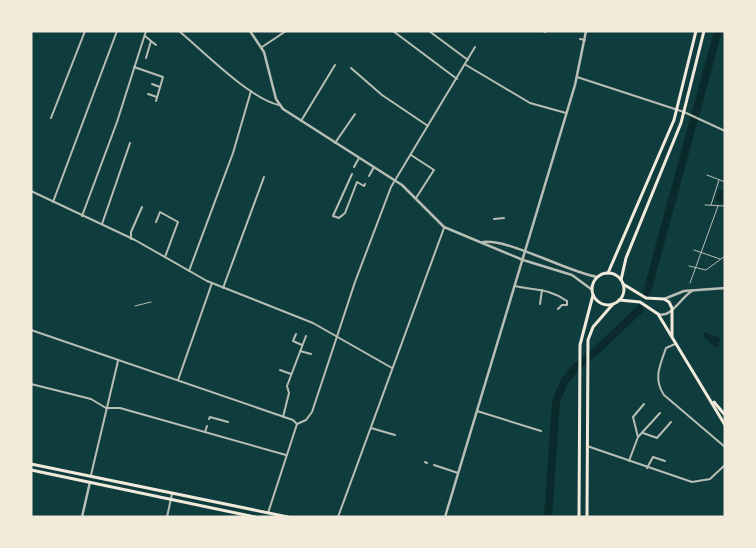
<svg xmlns="http://www.w3.org/2000/svg" width="756" height="548" viewBox="0 0 756 548" font-family="'Noto Serif',serif">
<rect width="100%" height="100%" fill="#0f3d3e"/>
<g fill="#0a2a2b">
<polygon points="719,189 725,191 724,204 715,200"/>
<polygon points="704,332 720,338 718,347 716,348 703,336"/>
</g>
<g fill="none" stroke-linecap="round" stroke-linejoin="round">
<g stroke="#0a2a2b" stroke-width="8">
<polyline points="647,292 718,31"/>
<polyline points="548,517 556,402 564,382 575,368 597,350 640,309"/>
</g>
<polyline stroke="#b8beb3" stroke-width="1" points="135,306 151,302"/>
<g stroke="#b8beb3" stroke-width="1">
<polyline points="707,175 725,182"/>
<polyline points="705,205 725,206"/>
<polyline points="711,205 719,180"/>
<polyline points="694,250 720,259"/>
<polyline points="689,266 706,270 725,256"/>
<polyline points="690,283 718,206"/>
</g>
<g stroke="#b8beb3" stroke-width="2">
<path d="M179,31c24,20 71,68 100,74"/>
<polyline points="393,31 457,79"/>
<polyline points="429,31 468,60"/>
<polyline points="544,31 545,32"/>
<polyline points="145,36 151,41 146,58"/>
<polyline points="580,39 585,40"/>
<polyline points="151,41 156,45"/>
<polyline points="262,47 286,31"/>
<polyline points="466,65 530,103 566,113"/>
<polyline points="134,67 163,77 156,101"/>
<polyline points="351,68 382,95 428,126"/>
<polyline points="577,77 684,112 725,131"/>
<polyline points="152,84 160,87"/>
<polyline points="148,94 157,97"/>
<polyline points="51,118 85,31"/>
<polyline points="301,121 335,65"/>
<polyline points="335,143 355,114"/>
<polyline points="411,155 434,170 416,198"/>
<polyline points="354,167 359,158"/>
<polyline points="352,174 333,216 339,218 345,213 357,182 364,186 365,184"/>
<polyline points="369,176 374,167"/>
<polyline points="31,191 135,240 207,281 313,323 392,368"/>
<polyline points="53,202 117,31"/>
<polyline points="82,216 117,122 146,31"/>
<polyline points="494,219 504,218"/>
<polyline points="156,222 160,212 178,222 165,257"/>
<polyline points="102,224 130,143"/>
<polyline points="131,239 131,232 142,207"/>
<polyline points="189,271 233,153 251,91"/>
<path d="M515,286c22,5 33,2 52,15v4h-5l-4,4"/>
<polyline points="223,288 264,177"/>
<polyline points="540,304 542,290"/>
<polyline points="31,330 293,420 297,424"/>
<polyline points="296,334 293,341 302,345"/>
<path d="M675,344l-9,4c-6,17 -13,31 -2,47l61,52"/>
<polyline points="300,351 311,354"/>
<polyline points="280,370 291,374"/>
<polyline points="178,380 212,283"/>
<polyline points="31,384 91,399 106,408 120,408 286,455"/>
<polyline points="477,411 541,431"/>
<polyline points="283,417 289,393 287,386 306,336"/>
<polyline points="209,419 210,417 228,422"/>
<polyline points="371,428 395,435"/>
<polyline points="205,432 207,426"/>
<polyline points="643,433 657,438 671,422"/>
<polyline points="638,437 633,417 644,404"/>
<polyline points="587,446 692,482 710,479 725,465"/>
<polyline points="629,461 638,437 660,413"/>
<polyline points="425,462 427,463"/>
<polyline points="434,465 458,473"/>
<polyline points="647,468 653,457 665,461"/>
<polyline points="91,475 118,361"/>
<polyline points="268,513 297,424 306,420 312,412 355,282 391,187 475,47"/>
<polyline points="167,517 172,494"/>
<polyline points="338,517 444,228"/>
</g>
<g stroke="#b8beb3" stroke-width="2.5">
<polyline points="250,31 264,52 276,99 283,109 402,185 444,227 523,260 572,275 591,289"/>
<path d="M483,242c27,-3 82,29 114,35"/>
<polyline points="664,299 684,291 725,288"/>
<path d="M658,314c13,5 22,-16 34,-23"/>
<polyline points="82,517 90,482"/>
<polyline points="445,517 575,85 586,31"/>
</g>
<g stroke="#f1e9da" stroke-width="3">
<polyline points="608,273 674,120 696,31"/>
<circle cx="608" cy="289" r="16"/>
<polyline points="621,280 626,258 681,123 704,31"/>
<polyline points="623,284 646,298 664,299 669,302 672,308 672,336"/>
<polyline points="619,300 640,302 658,314 725,425"/>
<polyline points="714,402 725,415"/>
<polyline points="31,464 288,517"/>
<polyline points="31,470 255,517"/>
<polyline points="579,517 580,345 593,295"/>
<polyline points="587,517 588,340 593,327 613,304"/>
</g>
</g>
<rect width="756" height="548" fill="none" stroke="#f1e9da" stroke-width="65"/>
</svg>
